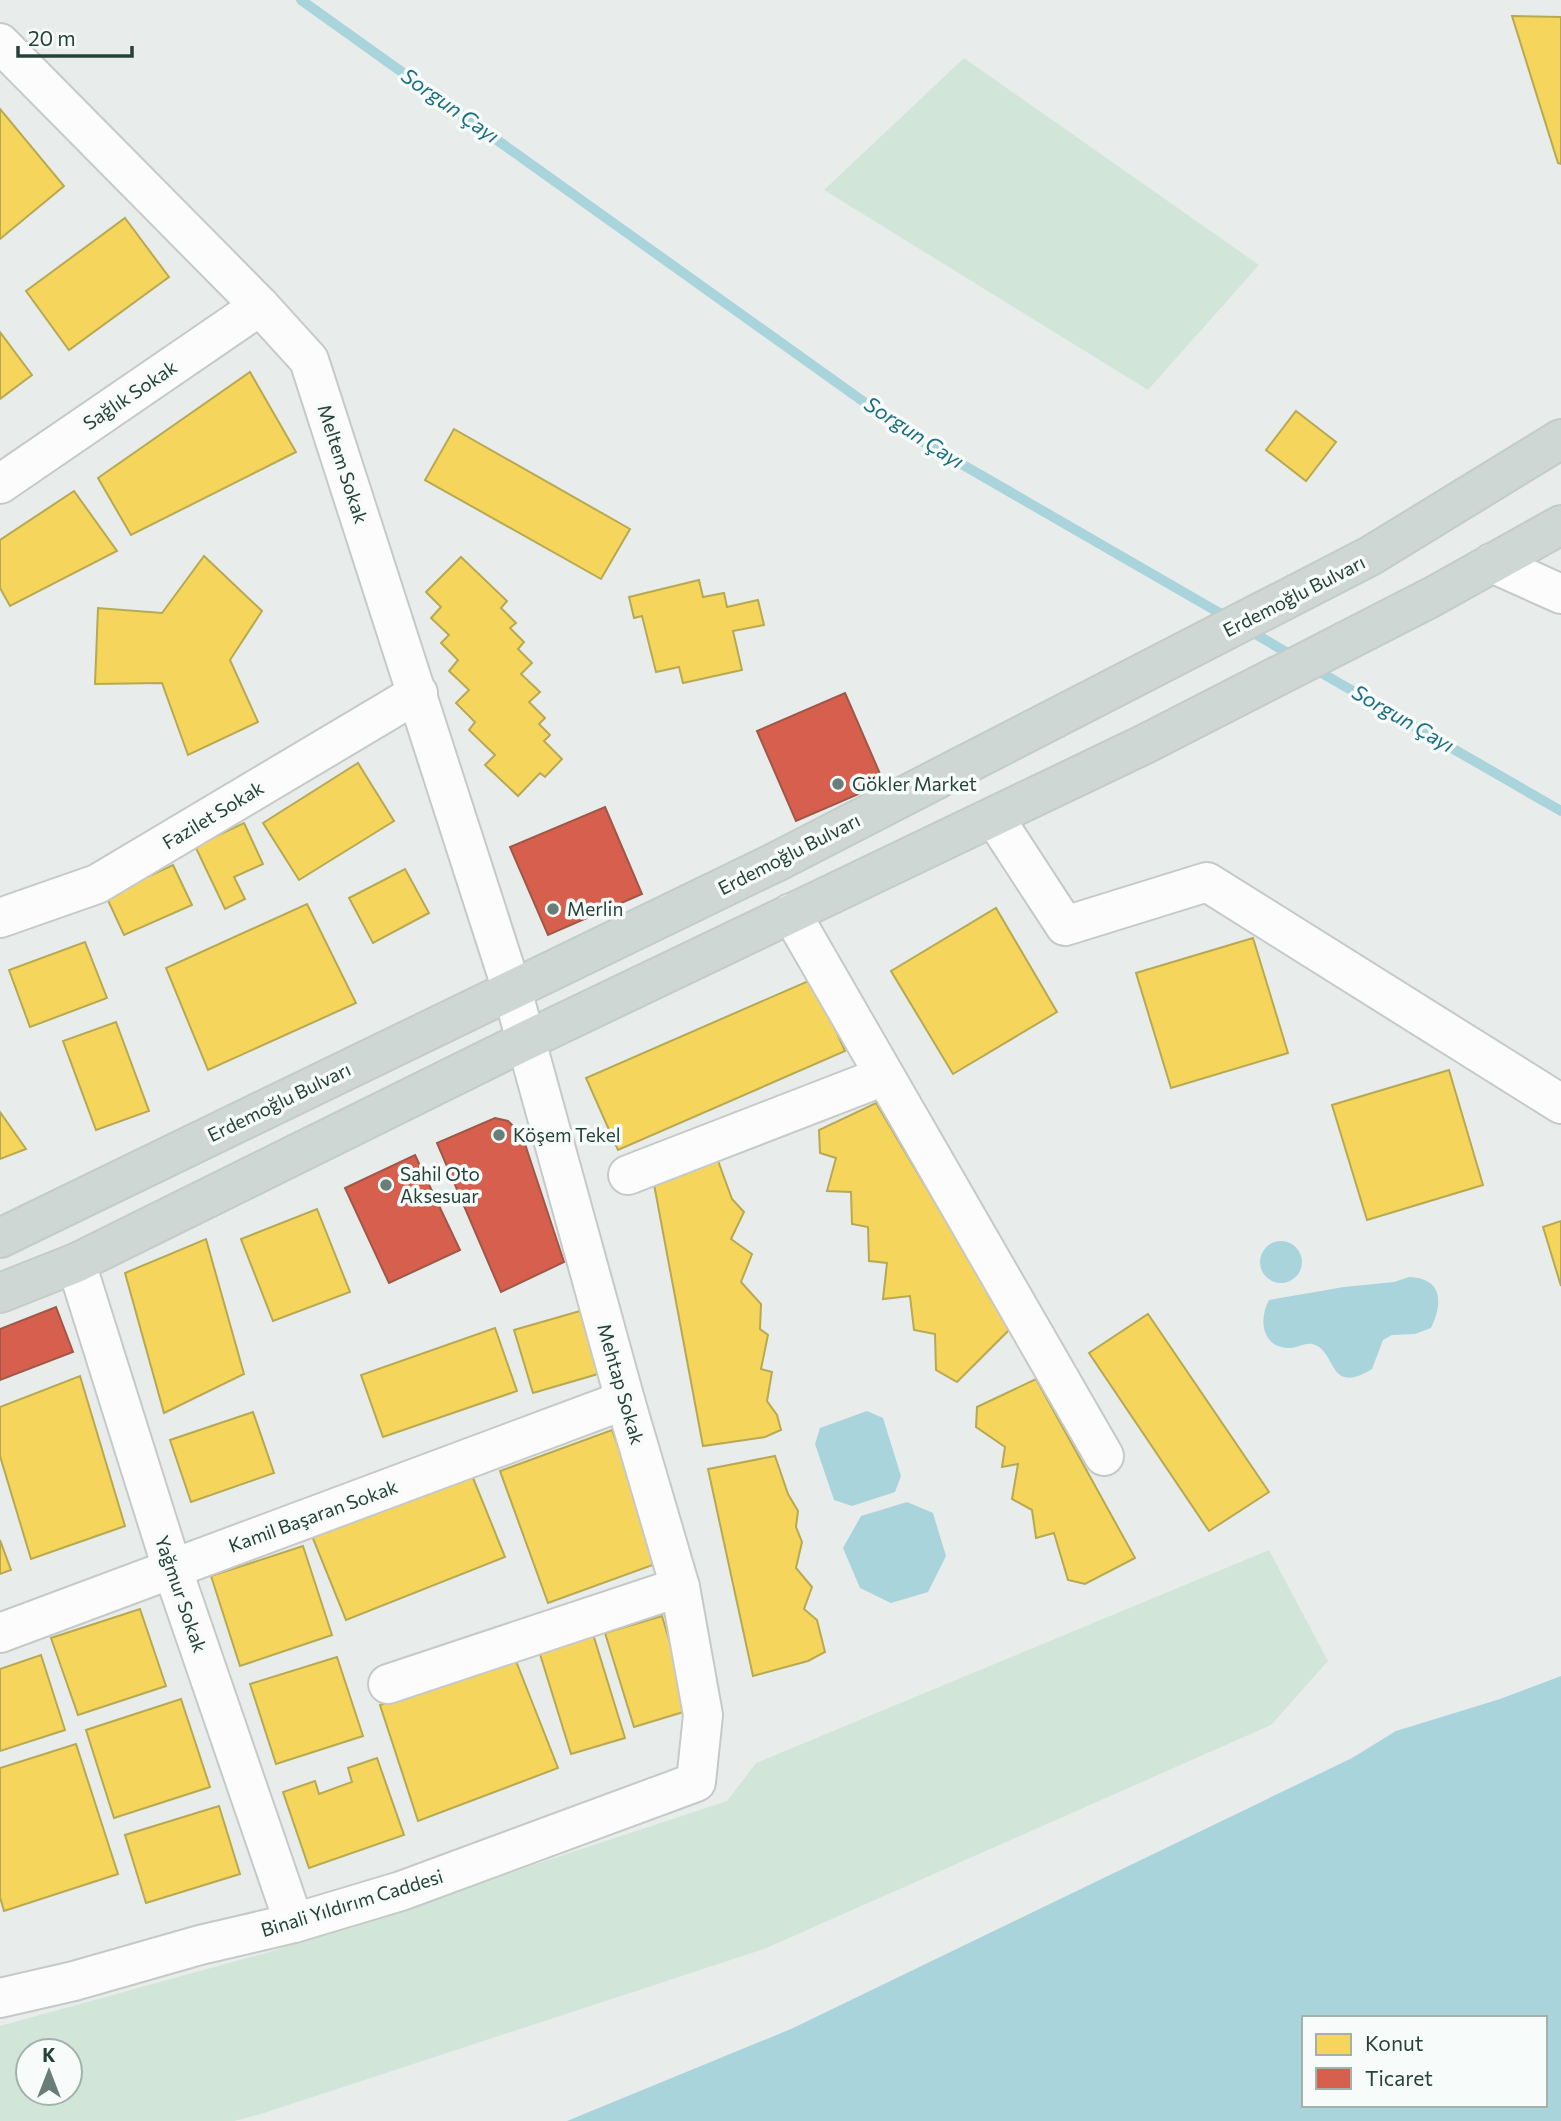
<svg xmlns="http://www.w3.org/2000/svg" width="1561" height="2121" viewBox="0 0 1561 2121" font-family="Commissioner,sans-serif">
<rect width="100%" height="100%" fill="#e8edeb"/>
<g fill="#d1e6d8" fill-rule="evenodd">
<polygon points="964,58 1259,265 1148,390 824,190"/>
<path d="M1269,1550l59,111 -57,64 -507,224 -500,164 -30,8h-234v-95l269,-74 458,-151 29,-38zM28,2051h42v42h-42z"/>
</g>
<g fill="#a9d4db" fill-rule="evenodd">
<circle cx="1281" cy="1262" r="21"/>
<path d="M1409,1277c34,1 34,26 22,51l-16,6 -23,1 -9,5 -11,29c-45,28 -35,-20 -60,-25 -7,-1 -14,3 -21,4 -29,1 -33,-28 -22,-48l75,-13 50,-5z"/>
<polygon points="867,1411 883,1418 901,1476 895,1492 852,1506 834,1500 815,1444 820,1428"/>
<polygon points="907,1502 933,1513 946,1556 928,1592 891,1603 860,1588 843,1548 861,1516"/>
<path d="M1561,1676v445h-994l224,-92 561,-271 44,-27 104,-32zM1304,2018h241v87h-241z"/>
</g>
<g fill="#f6d55c" stroke="#b7a952" stroke-width="2">
<polygon points="1512,16 1561,17 1561,164 1558,163"/>
<polygon points="0,109 64,186 0,239"/>
<polygon points="125,218 169,277 69,350 26,291"/>
<polygon points="0,332 32,375 0,399"/>
<polygon points="250,372 296,452 131,535 98,478"/>
<polygon points="1296,411 1336,442 1306,481 1266,450"/>
<polygon points="454,429 630,529 601,579 425,480"/>
<polygon points="74,491 117,551 10,606 0,588 0,540"/>
<polygon points="204,556 262,611 230,660 258,722 188,755 162,683 95,684 98,608 162,613"/>
<polygon points="461,557 507,601 501,608 516,623 510,628 524,642 518,649 532,663 521,674 540,692 529,702 545,718 539,724 550,735 544,741 562,759 545,777 540,773 518,796 485,765 495,755 469,730 475,722 456,703 469,690 449,671 458,660 441,643 449,635 431,618 441,607 426,592"/>
<polygon points="699,580 703,597 724,593 727,607 758,600 764,625 733,631 742,670 683,683 679,667 656,672 642,616 634,618 629,597"/>
<polygon points="358,763 394,821 299,880 263,823"/>
<polygon points="244,823 263,864 234,877 245,899 225,909 195,846"/>
<polygon points="173,865 192,905 124,935 106,896"/>
<polygon points="405,869 429,913 373,943 349,898"/>
<polygon points="307,904 356,1003 208,1070 166,968"/>
<polygon points="996,908 1057,1012 953,1074 891,971"/>
<polygon points="1253,938 1288,1053 1171,1088 1136,973"/>
<polygon points="85,942 107,998 30,1027 9,970"/>
<polygon points="813,979 845,1051 618,1150 586,1078"/>
<polygon points="116,1022 149,1111 96,1130 63,1041"/>
<polygon points="1449,1070 1483,1185 1367,1220 1332,1105"/>
<polygon points="876,1103 1010,1329 957,1382 936,1370 935,1334 914,1330 910,1296 883,1299 887,1263 869,1261 868,1227 852,1224 851,1192 827,1191 836,1158 820,1153 819,1130"/>
<polygon points="0,1112 26,1149 0,1159"/>
<polygon points="717,1158 732,1199 744,1212 731,1239 752,1254 741,1282 761,1304 760,1329 768,1335 761,1369 772,1372 767,1401 777,1415 781,1430 765,1437 703,1446 653,1179"/>
<polygon points="317,1209 350,1292 273,1321 241,1239"/>
<polygon points="1561,1221 1561,1286 1543,1227"/>
<polygon points="206,1239 244,1374 164,1413 125,1273"/>
<polygon points="580,1311 598,1374 533,1393 514,1330"/>
<polygon points="1148,1314 1269,1492 1209,1531 1089,1353"/>
<polygon points="495,1328 517,1391 383,1437 361,1375"/>
<polygon points="80,1376 125,1526 31,1559 0,1456 0,1407"/>
<polygon points="1036,1379 1135,1558 1085,1584 1068,1580 1054,1533 1036,1538 1032,1510 1012,1499 1018,1464 1002,1467 1005,1447 976,1427 977,1407"/>
<polygon points="253,1412 274,1473 191,1502 170,1440"/>
<polygon points="612,1430 661,1562 548,1603 500,1471"/>
<polygon points="775,1456 788,1494 798,1511 796,1527 802,1542 796,1568 812,1587 804,1609 817,1620 825,1652 808,1661 753,1676 708,1469"/>
<polygon points="471,1473 505,1557 346,1620 312,1536"/>
<polygon points="0,1540 11,1570 0,1574"/>
<polygon points="303,1546 332,1635 240,1666 211,1576"/>
<polygon points="140,1609 166,1686 78,1715 51,1638"/>
<polygon points="662,1616 690,1710 634,1727 605,1633"/>
<polygon points="593,1634 625,1738 571,1754 539,1651"/>
<polygon points="41,1655 65,1730 0,1751 0,1669"/>
<polygon points="514,1656 558,1768 418,1821 380,1705"/>
<polygon points="337,1657 363,1736 276,1764 250,1684"/>
<polygon points="181,1699 210,1787 114,1818 86,1730"/>
<polygon points="76,1744 118,1874 4,1911 0,1897 0,1768"/>
<polygon points="377,1758 404,1835 309,1868 283,1792 315,1781 319,1794 352,1782 348,1768"/>
<polygon points="219,1806 240,1874 146,1903 125,1835"/>
</g>
<g fill="#d6604d" stroke="#a15747" stroke-width="2">
<polygon points="845,693 884,783 796,821 757,731"/>
<polygon points="605,807 642,894 548,935 510,847"/>
<polygon points="495,1118 508,1121 522,1135 564,1262 501,1292 437,1143"/>
<polygon points="415,1155 460,1250 389,1283 345,1188"/>
<polygon points="56,1307 73,1352 0,1380 0,1329"/>
</g>
<g fill="none" stroke-linecap="round" stroke-linejoin="round">
<g stroke="#a9d4db" stroke-width="10">
<polyline points="301,0 906,432 1230,619"/>
<polyline points="1247,629 1296,658"/>
<polyline points="1313,668 1561,811"/>
</g>
<g stroke="#c5cac8" stroke-width="42">
<g id="minor">
<polyline points="0,43 260,306 309,360 512,990 625,1400 680,1587 703,1715 696,1782 401,1891 294,1923 200,1945 74,1981 0,1998"/>
<polyline points="0,484 260,306"/>
<polyline points="1492,563 1561,594"/>
<polyline points="994,817 1065,926 1207,882 1561,1104"/>
<polyline points="791,913 1104,1456"/>
<polyline points="0,918 97,884 418,693"/>
<polyline points="628,1175 884,1076"/>
<polyline points="76,1263 172,1568 294,1923"/>
<polyline points="0,1633 625,1400"/>
<polyline points="388,1684 680,1587"/>
</g>
</g>
<g stroke="#c3ccc9" stroke-width="42">
<g id="major">
<polyline points="0,1238 778,861 1370,556 1561,439"/>
<polyline points="0,1293 76,1263 525,1041 1145,744 1432,597 1561,525"/>
</g>
</g>
<use href="#minor" stroke="#fcfcfc" stroke-width="38"/>
<use href="#major" stroke="#cfd7d5" stroke-width="38"/>
</g>
<g fill="#697e78" stroke="#f7fbf9" stroke-width="2.5">
<circle cx="838" cy="784" r="7"/>
<circle cx="553" cy="909" r="7"/>
<circle cx="499" cy="1135" r="7"/>
<circle cx="386" cy="1185" r="7"/>
</g>
<g text-anchor="middle" stroke-width="7" stroke-linejoin="round" paint-order="stroke">
<g font-size="19" fill="#24423a" stroke="#f7fbf9">
<text transform="translate(130 395) rotate(-34)" y="7">Sağlık Sokak</text>
<text transform="translate(343 464) rotate(72)" y="7">Meltem Sokak</text>
<text transform="translate(1294 596) rotate(-27)" y="7">Erdemoğlu Bulvarı</text>
<text transform="translate(213 815) rotate(-31)" y="7">Fazilet Sokak</text>
<text transform="translate(789 854) rotate(-27)" y="7">Erdemoğlu Bulvarı</text>
<text transform="translate(279 1102) rotate(-26)" y="7">Erdemoğlu Bulvarı</text>
<text transform="translate(621 1384) rotate(74)" y="7">Mehtap Sokak</text>
<text transform="translate(313 1516) rotate(-20)" y="7">Kamil Başaran Sokak</text>
<text transform="translate(181 1594) rotate(71)" y="7">Yağmur Sokak</text>
<text transform="translate(352 1903) rotate(-17)" y="7">Binali Yıldırım Caddesi</text>
</g>
<g font-size="19" fill="#24423a" stroke="#f7fbf9" text-anchor="start">
<text x="852" y="791">Gökler Market</text>
<text x="567" y="916">Merlin</text>
<text x="513" y="1142">Köşem Tekel</text>
<text x="400" y="1181">Sahil Oto<tspan x="400" dy="22">Aksesuar</tspan></text>
</g>
<g font-size="21" font-style="italic" fill="#1c6f80" stroke="#f7fbf9">
<text transform="translate(450 106) rotate(35)" y="7">Sorgun Çayı</text>
<text transform="translate(914 433) rotate(33)" y="7">Sorgun Çayı</text>
<text transform="translate(1403 719) rotate(30)" y="7">Sorgun Çayı</text>
</g>
</g>
<rect x="1302" y="2016" width="245" height="91" fill="#f7fbf9" stroke="#a3b1ad" stroke-width="2"/>
<rect x="1316" y="2034" width="35" height="21" fill="#f6d55c" stroke="#a3b1ad" stroke-width="2"/>
<text x="1365" y="2051" font-size="21" fill="#24423a">Konut</text>
<rect x="1316" y="2068" width="35" height="21" fill="#d6604d" stroke="#a3b1ad" stroke-width="2"/>
<text x="1365" y="2086" font-size="21" fill="#24423a">Ticaret</text>
<g transform="translate(49 2072)"><circle r="33" fill="#f7fbf9" stroke="#a3b1ad" stroke-width="2"/>
<path d="M0-5L12 26L0 18L-12 26Z" fill="#697e78"/>
<text y="-10" font-size="19" font-weight="bold" text-anchor="middle" fill="#24423a">K</text>
</g>
<path d="M18 46v10h114v-10" fill="none" stroke="#24423a" stroke-width="3.5"/>
<text x="28" y="46" font-size="21" fill="#24423a" stroke="#f7fbf9" stroke-width="5" paint-order="stroke">20 m</text>
</svg>
